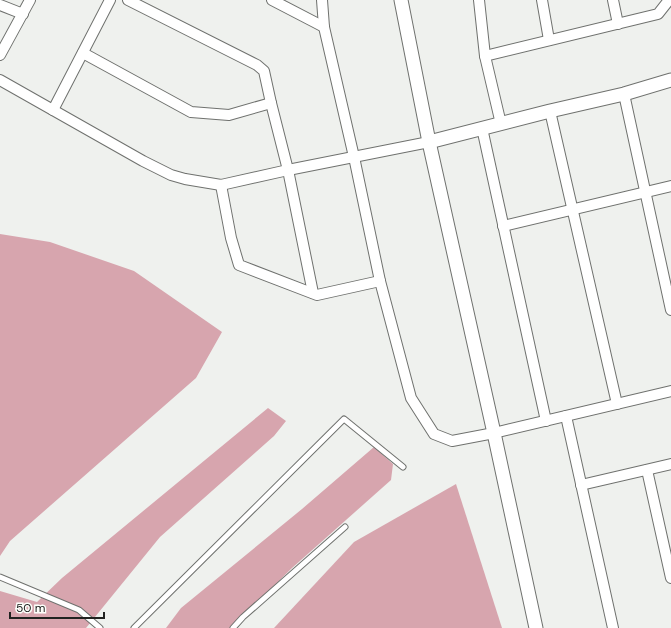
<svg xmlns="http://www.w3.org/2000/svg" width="671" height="628" viewBox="0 0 671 628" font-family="'DM Sans',sans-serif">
<rect width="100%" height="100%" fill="#eff1ee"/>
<g fill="#d7a5ae">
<polygon points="0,234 50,242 134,271 222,332 196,378 10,541 0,556"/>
<polygon points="268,408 286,421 274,436 160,537 86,628 0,628 0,591 37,602 62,578"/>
<polygon points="374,447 393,464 391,480 292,568 231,628 166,628 181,608 302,509"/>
<polygon points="456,484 502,628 274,628 354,542"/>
</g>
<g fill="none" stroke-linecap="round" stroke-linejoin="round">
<g stroke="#6f716e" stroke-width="7">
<g id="service">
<polyline points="0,577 79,610 100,628"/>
<polyline points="134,628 344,419 403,467"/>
<polyline points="233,628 243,617 345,527"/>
</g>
</g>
<g stroke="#6f716e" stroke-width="12">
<g id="minor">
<polyline points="128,0 257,65 264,71 271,103 288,170 313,293"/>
<polyline points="272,0 324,27"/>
<polyline points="322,0 324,27 354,157 380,281 411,398 434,434 452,441 494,433 671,391"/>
<polyline points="479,0 485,56 501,124"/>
<polyline points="542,0 549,40"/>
<polyline points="613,0 618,24"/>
<polyline points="0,5 23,14"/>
<polyline points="83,53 191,112 229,115 271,103"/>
<polyline points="0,55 30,0"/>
<polyline points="485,56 658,14 669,0"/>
<polyline points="0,80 143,161 171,175 185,179 221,185 288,170 429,142"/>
<polyline points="624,94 671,310"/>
<polyline points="53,110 110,0"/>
<polyline points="550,111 617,404"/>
<polyline points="482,128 546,421"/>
<polyline points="221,185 231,238 239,265 317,295 380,281"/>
<polyline points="503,226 671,186"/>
<polyline points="566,416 613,628"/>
<polyline points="647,470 671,578"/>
<polyline points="581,485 671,464"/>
</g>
</g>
<g stroke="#6f716e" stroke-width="15">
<g id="tertiary">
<polyline points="401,0 429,142 494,433 536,628"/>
<polyline points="429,142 550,111 624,94 671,80"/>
</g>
</g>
<use href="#service" stroke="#fff" stroke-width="5"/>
<use href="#minor" stroke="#fff" stroke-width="10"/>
<use href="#tertiary" stroke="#fff" stroke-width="13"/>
</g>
<path d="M10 612v6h94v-6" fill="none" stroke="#212220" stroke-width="2"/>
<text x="16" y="612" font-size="12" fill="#212220" stroke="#fdfffb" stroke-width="3" paint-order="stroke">50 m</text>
</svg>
